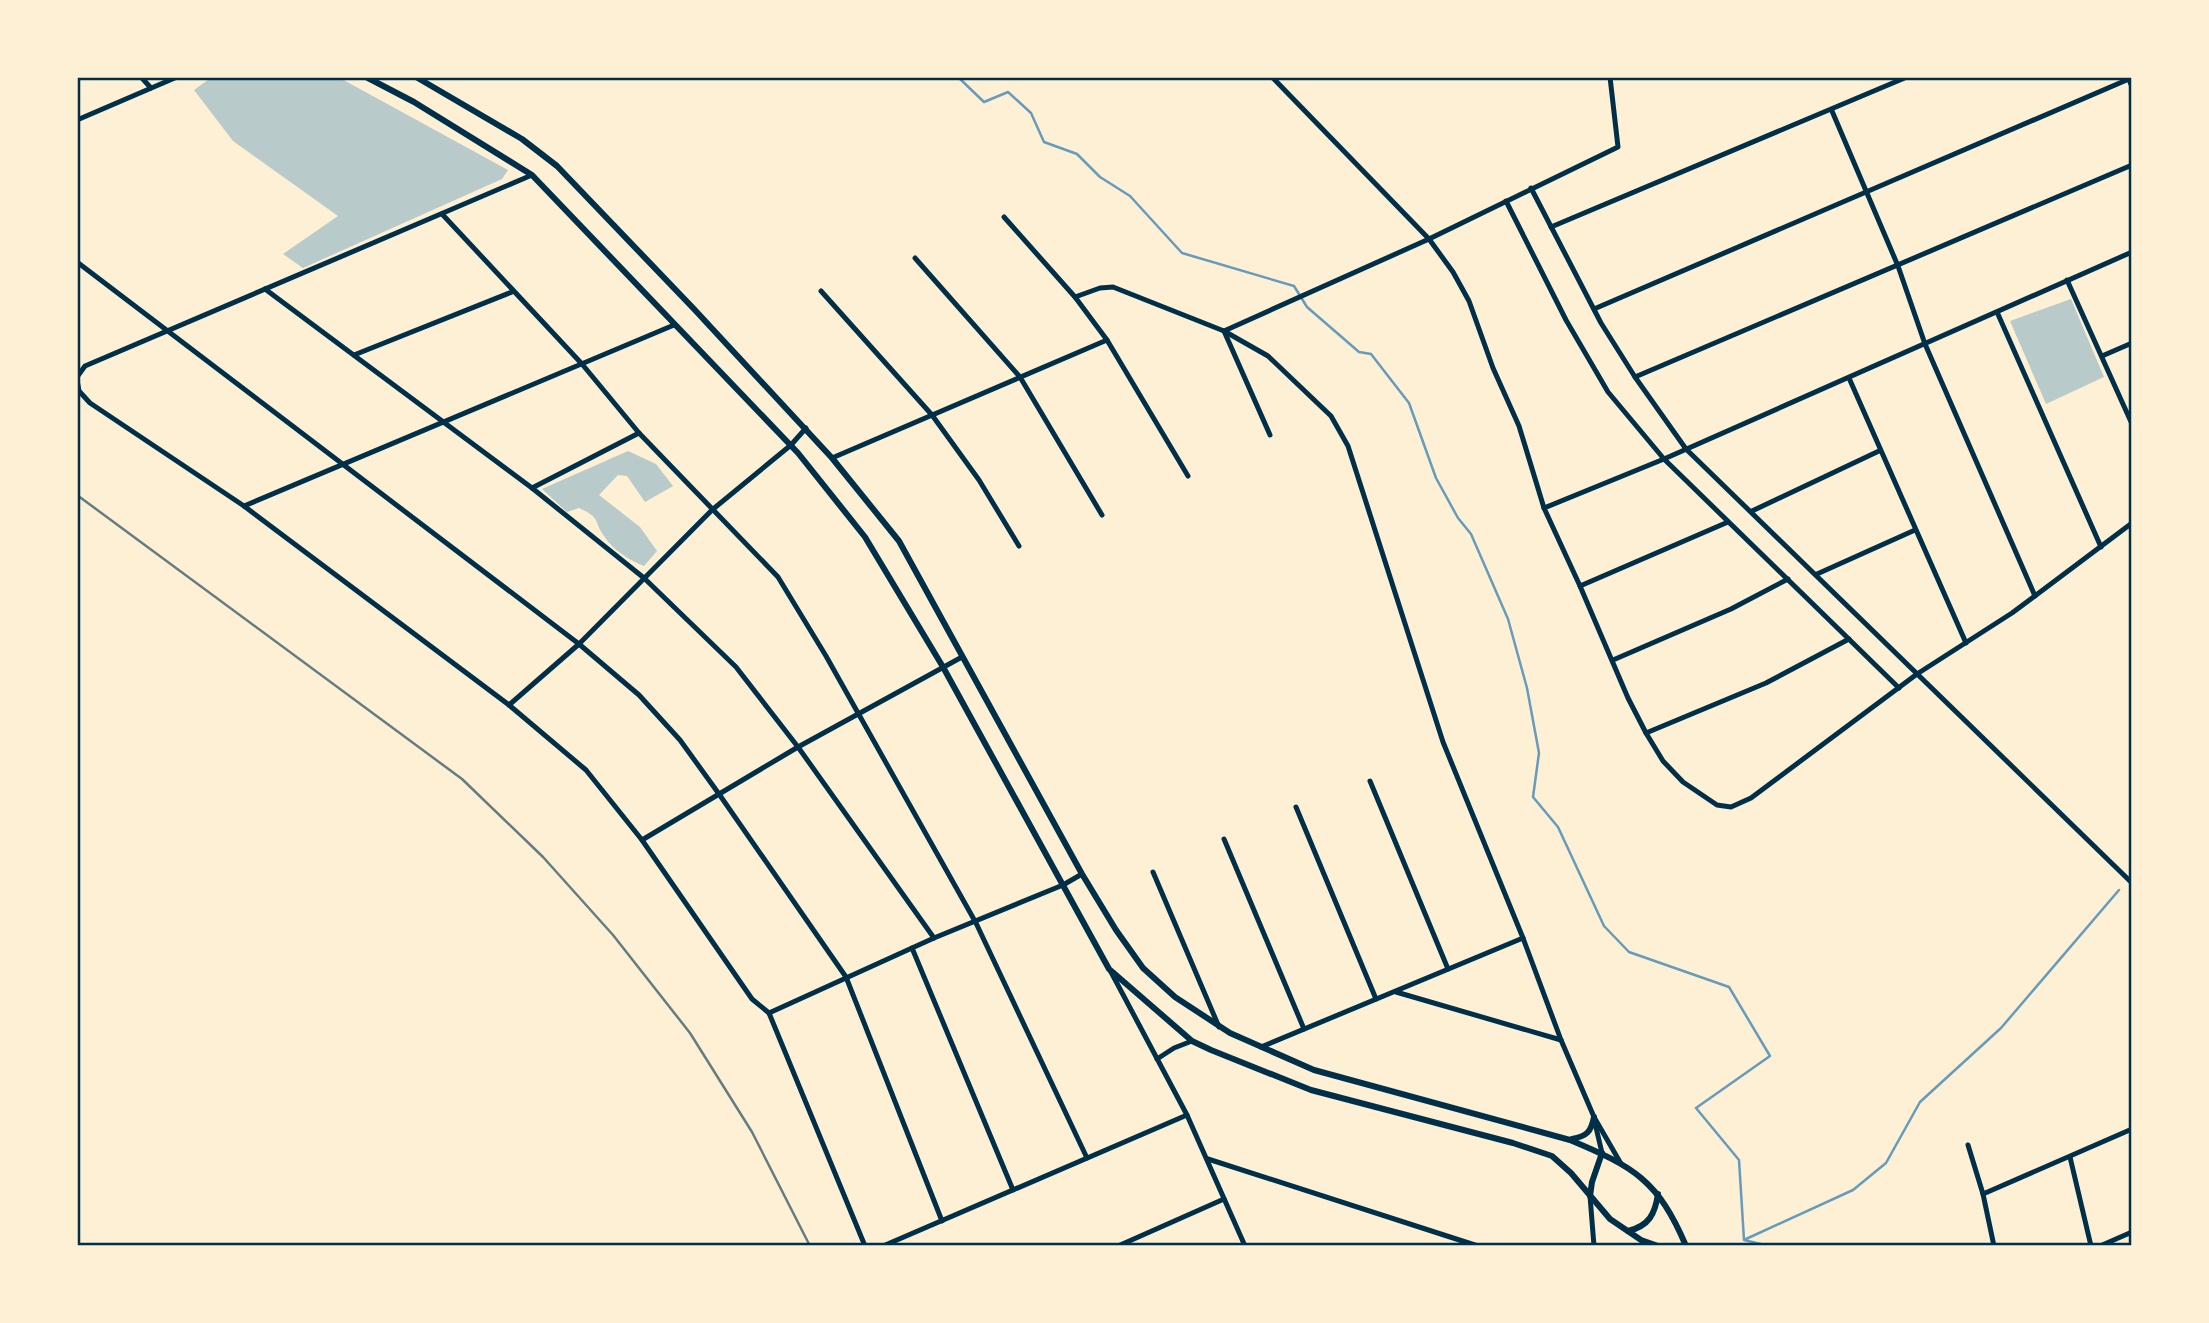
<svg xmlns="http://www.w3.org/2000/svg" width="2209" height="1323" viewBox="0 0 2209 1323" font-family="Helvetica,sans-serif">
<rect width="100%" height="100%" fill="#fdf0d5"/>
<g fill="#b9caca">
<polygon points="212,77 338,77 508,170 502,179 303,268 283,254 338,216 233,141 194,90"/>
<polygon points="2071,299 2104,377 2046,404 2010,321"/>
<path d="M628,451l28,13 17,22 -28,16 -18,-26 -9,-1 -19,20 41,32 17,24 -13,15c-14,-5 -32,-17 -40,-30 -12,-18 -2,-17 -25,-28l-12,4 -25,-23z"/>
</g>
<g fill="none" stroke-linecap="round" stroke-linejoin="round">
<g stroke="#669bbc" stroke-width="2.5">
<polyline points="958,77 984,102 1008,92 1031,113 1044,142 1077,154 1100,177 1130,196 1182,253 1294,286 1307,307 1359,352 1371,354 1409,403 1436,478 1458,518 1471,534 1508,619 1527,688 1539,753 1533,797 1558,827 1604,926 1629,952 1729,987 1770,1056 1696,1108 1739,1160 1744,1240 1769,1246"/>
<polyline points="1746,1239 1853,1190 1886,1163 1920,1102 2001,1028 2119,890"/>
</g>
<g stroke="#003049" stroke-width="5">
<polyline points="141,77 151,88"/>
<polyline points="1272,77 1429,239 1453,272 1469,301 1493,368 1519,426 1544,508 1580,586 1728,522"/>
<polyline points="2128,77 2132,87"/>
<polyline points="1832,111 1898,266 1925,344 2035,596"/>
<polyline points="77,120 177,77"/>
<polyline points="1531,188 1601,323 1635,377 1686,449 2132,883"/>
<polyline points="1506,201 1566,320 1608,392 1664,459 1899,688"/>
<polyline points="442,214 582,364 639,433 778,577 826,656 976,923 1087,1158"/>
<polyline points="1004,217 1075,297 1107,340 1188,476"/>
<polyline points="1551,227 1907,77"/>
<polyline points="915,258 1020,377 1102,515"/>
<polyline points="77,262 579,644 639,695 680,740 719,794 846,977 942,1221"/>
<polyline points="2067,280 2132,424"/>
<polyline points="265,289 532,488 644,578 736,667 798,747 934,938"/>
<polyline points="821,291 932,415 979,480 1019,546"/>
<polyline points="1075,297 1100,288 1113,287 1224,331 1268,356 1331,416 1348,446 1443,742 1523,938 1561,1040 1594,1117 1620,1162"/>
<polyline points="1594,309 2129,79"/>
<polyline points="1997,312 2101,547"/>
<polyline points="1224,331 1429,239 1618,147 1610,77"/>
<polyline points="1224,331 1270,435"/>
<polyline points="354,355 512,292"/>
<polyline points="2102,356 2132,343"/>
<polyline points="77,377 85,366 532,175"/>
<polyline points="1635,377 2132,165"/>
<polyline points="1849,378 1966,643"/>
<polyline points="77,380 79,391 90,403 244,506 509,705 586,770 642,840 752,999 769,1013 865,1246"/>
<polyline points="832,458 1107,340"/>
<polyline points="532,488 639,433"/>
<polyline points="244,506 674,325"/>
<polyline points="1544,508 1664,459 2132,252"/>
<polyline points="1752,511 1879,451"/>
<polyline points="1817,574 1915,530"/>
<polyline points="1580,586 1628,698 1646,733 1663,761 1683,782 1717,805 1731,807 1751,798 1917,674 2012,613 2132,523"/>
<polyline points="1613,660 1731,609 1788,579"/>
<polyline points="509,705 579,644 712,510 791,445 806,428"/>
<polyline points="1646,733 1766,683 1849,639"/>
<polyline points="1370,781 1448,969"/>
<polyline points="1296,807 1376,999"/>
<polyline points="1224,839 1304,1029"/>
<polyline points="642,840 798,747 962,657"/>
<polyline points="1153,872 1219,1027"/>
<polyline points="912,948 1013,1190"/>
<polyline points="1111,972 1187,1115 1245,1246"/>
<polyline points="1396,992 1561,1040"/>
<polyline points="769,1013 934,938 1063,885 1082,874"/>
<polyline points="1261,1047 1523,938"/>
<polyline points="1157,1059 1174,1048 1192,1041"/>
<polyline points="1595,1123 1602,1153"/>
<polyline points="1968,1145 1983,1194 1994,1246"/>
<polyline points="2070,1157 2091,1246"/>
<polyline points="1208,1159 1478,1246"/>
<polyline points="1983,1194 2132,1129"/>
<polyline points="1590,1196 1594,1246"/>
<polyline points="883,1246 1187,1115"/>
<polyline points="1118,1246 1224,1199"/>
<polyline points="2100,1246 2132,1232"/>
</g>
<g stroke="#003049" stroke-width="6">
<polyline points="366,77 414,102 532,175 798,453 865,537 943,667 1109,969 1192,1041 1211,1050 1311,1090 1513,1143 1552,1156 1571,1173 1610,1219 1641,1240 1658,1246"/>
<path d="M416,77l106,62 35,27 137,143 138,149 67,83 183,333 34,56 27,38 32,29 55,36 84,37 256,70c64,27 88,40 116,106"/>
<path d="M1572,1139c15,-3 19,-7 22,-22"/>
<polyline points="1590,1196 1592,1182 1602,1153"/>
<path d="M1628,1231c21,-5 27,-17 30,-37"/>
</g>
<polyline stroke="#657d81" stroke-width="2.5" points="77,495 462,779 543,857 613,935 690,1033 752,1132 810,1246"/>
</g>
<rect width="2209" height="1323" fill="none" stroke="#fdf0d5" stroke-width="158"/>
<rect x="79" y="79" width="2051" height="1165" fill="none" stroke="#003049" stroke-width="2.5"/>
</svg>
